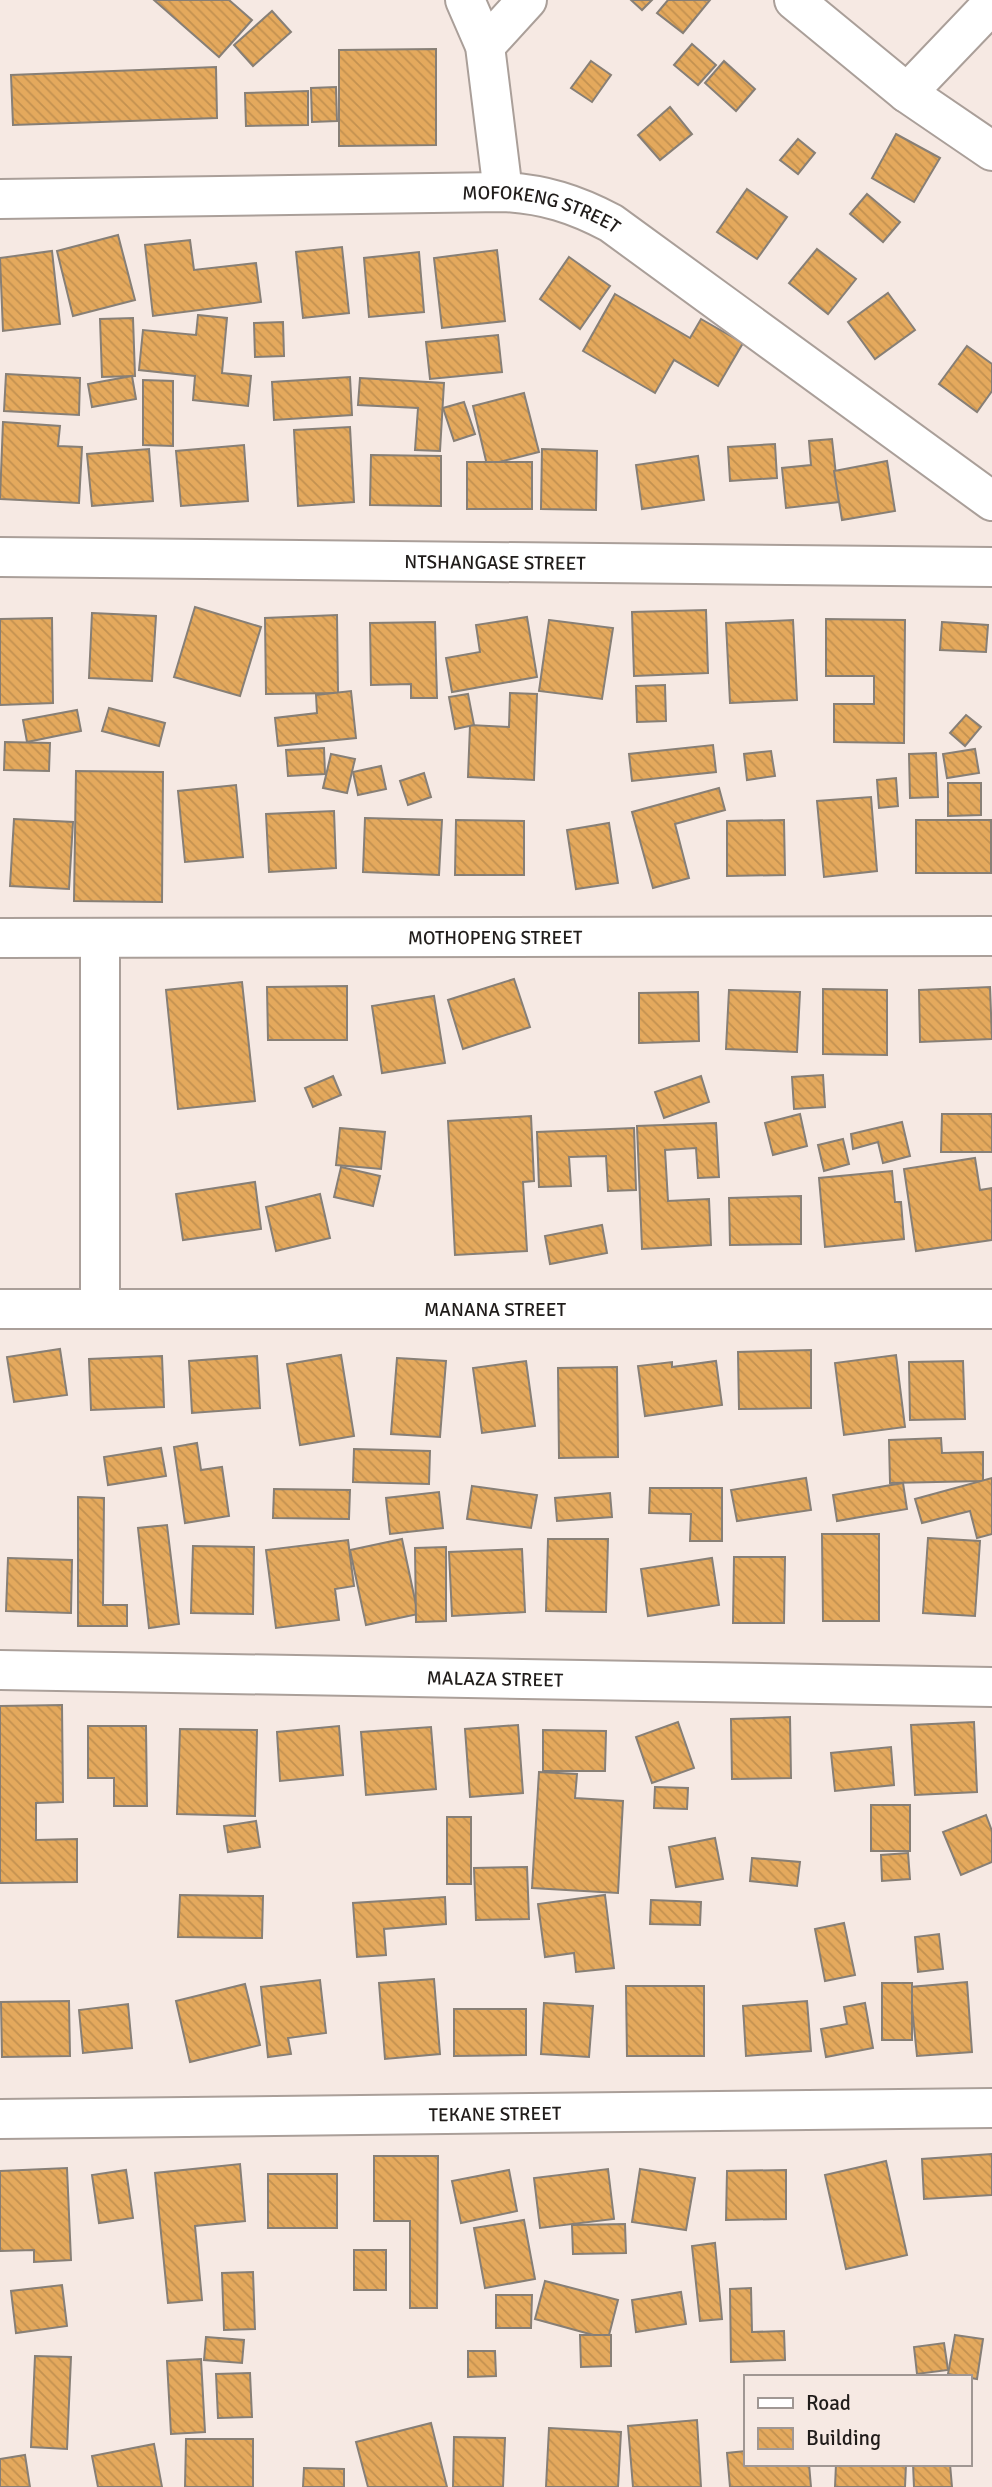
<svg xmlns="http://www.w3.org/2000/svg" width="992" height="2487" viewBox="0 0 992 2487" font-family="Signika,sans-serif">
<defs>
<pattern id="building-back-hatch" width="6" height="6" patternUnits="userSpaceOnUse" patternTransform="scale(1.75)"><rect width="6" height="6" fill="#e4a95d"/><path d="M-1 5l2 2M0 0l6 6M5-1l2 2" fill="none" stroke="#c39150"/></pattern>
</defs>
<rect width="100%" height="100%" fill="#f6e9e3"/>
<g fill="url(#building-back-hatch)" stroke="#877f76" stroke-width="2">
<polygon points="154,0 229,0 252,20 219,57"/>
<polygon points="631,0 652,0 642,10"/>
<polygon points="668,0 710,0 683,33 657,13"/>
<polygon points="272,11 291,32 253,66 234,45"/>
<polygon points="692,44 716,65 698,85 674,65"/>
<polygon points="436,49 436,145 339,146 339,50"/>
<polygon points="591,61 611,75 592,102 571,88"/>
<polygon points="724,61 755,89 736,111 705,83"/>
<polygon points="216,67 217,118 13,125 11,75"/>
<polygon points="336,87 337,121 312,122 311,88"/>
<polygon points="308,91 308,125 246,126 245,93"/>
<polygon points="670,107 692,134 660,160 638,135"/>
<polygon points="896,134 940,158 914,202 872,178"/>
<polygon points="798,139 815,153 798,174 780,160"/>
<polygon points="747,189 787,217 757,259 717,232"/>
<polygon points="867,194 900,222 883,242 850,214"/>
<polygon points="118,235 135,300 73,316 57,251"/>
<polygon points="190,240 194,270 256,263 261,302 153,316 145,245"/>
<polygon points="342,247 349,313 303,318 296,252"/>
<polygon points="817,249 856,279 828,314 789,283"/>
<polygon points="497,250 505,321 442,328 434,258"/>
<polygon points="52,251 60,324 3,331 0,258"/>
<polygon points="419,252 424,312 369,317 364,258"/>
<polygon points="569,257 610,286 580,329 540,299"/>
<polygon points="888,293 915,330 875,359 848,322"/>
<polygon points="615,294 690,338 701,319 743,343 718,386 674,360 655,393 583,351"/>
<polygon points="198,315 227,318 222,373 251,376 248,406 193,400 195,376 139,370 143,330 196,335"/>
<polygon points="133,318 135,376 102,377 100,319"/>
<polygon points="283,322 284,356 255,357 254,323"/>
<polygon points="498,335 502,372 430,379 426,342"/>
<polygon points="967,346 992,364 992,391 977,412 939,384"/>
<polygon points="6,374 80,378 79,415 4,411"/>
<polygon points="132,376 136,399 92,407 88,384"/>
<polygon points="350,377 352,415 274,420 272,382"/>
<polygon points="360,378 444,383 440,451 415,450 418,408 358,405"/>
<polygon points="143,380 173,381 173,446 143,445"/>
<polygon points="524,393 539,452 487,465 473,406"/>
<polygon points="464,402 475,434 454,441 443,408"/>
<polygon points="3,422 60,426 58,446 82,447 79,503 0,499"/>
<polygon points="350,427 354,502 298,506 294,430"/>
<polygon points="832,439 839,502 786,508 782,468 811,465 809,441"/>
<polygon points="775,444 777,478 730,481 728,447"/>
<polygon points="244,445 248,501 181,506 176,451"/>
<polygon points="149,449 153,501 92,506 87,454"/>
<polygon points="542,449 597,451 596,510 541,509"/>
<polygon points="371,455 441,456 441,506 370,505"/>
<polygon points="698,456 704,500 642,509 636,465"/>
<polygon points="887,461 895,511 842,520 834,471"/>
<rect x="467" y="462" width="65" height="47"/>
<polygon points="195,607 261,627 240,696 174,677"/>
<polygon points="706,610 708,673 634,676 632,612"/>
<polygon points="92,613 156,616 152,681 89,678"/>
<polygon points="337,615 338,693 266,694 265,618"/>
<polygon points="527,617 537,677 452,692 446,658 480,652 476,625"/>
<polygon points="52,618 53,703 0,705 0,619"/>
<polygon points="826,619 905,620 904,743 834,742 834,704 874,704 874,676 826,676"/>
<polygon points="549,620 613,628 602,699 539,691"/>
<polygon points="793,620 797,700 730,703 726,623"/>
<polygon points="435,622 437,698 411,698 411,684 371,685 370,623"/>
<polygon points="942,622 988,625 986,652 940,650"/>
<polygon points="665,685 666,721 637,722 636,686"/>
<polygon points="351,691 356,738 278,746 275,718 317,713 316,695"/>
<polygon points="510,693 537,694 534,780 468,777 470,725 509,727"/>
<polygon points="468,694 474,725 455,729 449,697"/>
<polygon points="109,708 165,723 159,746 102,731"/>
<polygon points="77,710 81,731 27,742 23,720"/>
<polygon points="966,715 981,727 965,746 950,733"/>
<polygon points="5,742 50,743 49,771 4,770"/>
<polygon points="713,745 716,772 632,781 629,754"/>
<polygon points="324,748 325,774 288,776 286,750"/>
<polygon points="975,749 979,773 947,778 943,754"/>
<polygon points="771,751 775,776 747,780 744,754"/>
<polygon points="936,753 938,797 910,798 909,754"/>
<polygon points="331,754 355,759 347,793 323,788"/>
<polygon points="381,766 386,789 358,795 353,772"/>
<polygon points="76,771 163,772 162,902 74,901"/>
<polygon points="424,773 431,797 408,805 400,781"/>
<polygon points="896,778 898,806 879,808 877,780"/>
<polygon points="948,783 981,783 981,815 948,816"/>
<polygon points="236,785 243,857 185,862 178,791"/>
<polygon points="719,788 725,810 675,824 689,878 653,888 632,812"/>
<polygon points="871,797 877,871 824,877 817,801"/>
<polygon points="334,811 336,868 269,872 266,814"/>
<polygon points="365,818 442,820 439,875 363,872"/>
<polygon points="14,819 73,822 69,889 10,886"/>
<polygon points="456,820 524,821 524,875 455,875"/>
<polygon points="784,820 785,875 727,876 727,821"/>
<rect x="916" y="820" width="75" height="53"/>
<polygon points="609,823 618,883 576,889 567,830"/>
<polygon points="514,979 530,1027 463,1049 448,1000"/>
<polygon points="242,982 255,1101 178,1109 166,990"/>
<polygon points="347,986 347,1040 268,1040 267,987"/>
<polygon points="990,987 992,1039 920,1042 919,990"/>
<polygon points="823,989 887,990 887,1055 823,1054"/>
<polygon points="729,990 800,992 797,1052 726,1049"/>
<polygon points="698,992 699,1041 639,1043 639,993"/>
<polygon points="434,996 445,1063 382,1073 372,1006"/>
<polygon points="823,1075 825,1107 794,1109 792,1077"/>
<polygon points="333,1076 341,1095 313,1107 305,1088"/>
<polygon points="701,1076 709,1102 664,1118 655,1092"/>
<polygon points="800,1114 807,1146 773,1155 765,1123"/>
<polygon points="942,1114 992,1114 992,1152 941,1152"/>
<polygon points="531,1116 534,1181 523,1182 527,1251 455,1255 448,1121"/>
<polygon points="902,1122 910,1156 883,1163 878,1142 853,1149 851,1134"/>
<polygon points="716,1123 719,1177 698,1178 696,1148 665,1150 668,1201 709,1199 711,1245 642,1249 637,1126"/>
<polygon points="340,1128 385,1132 381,1169 336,1165"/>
<polygon points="634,1128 636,1190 608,1191 606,1156 569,1157 571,1186 539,1187 537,1132"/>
<polygon points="843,1139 849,1164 824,1171 818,1145"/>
<polygon points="975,1158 980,1190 992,1188 992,1240 916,1251 904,1169"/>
<polygon points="341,1167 380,1176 373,1206 334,1197"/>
<polygon points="892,1171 895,1202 901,1202 904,1239 825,1247 819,1178"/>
<polygon points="255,1182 261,1229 183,1240 176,1194"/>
<polygon points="320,1194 330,1238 276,1251 266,1207"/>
<polygon points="801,1196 801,1244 730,1245 729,1198"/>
<polygon points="602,1225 607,1253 550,1264 545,1236"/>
<polygon points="60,1349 67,1395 14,1402 7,1357"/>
<polygon points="811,1350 811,1408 739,1409 738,1352"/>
<polygon points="341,1355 354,1436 300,1445 287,1364"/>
<polygon points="896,1355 905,1427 844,1435 835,1363"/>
<polygon points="162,1356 164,1407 91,1410 89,1359"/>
<polygon points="257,1356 260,1408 192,1413 189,1361"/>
<polygon points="397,1358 446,1361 440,1437 391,1434"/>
<polygon points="526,1361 535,1426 482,1433 473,1368"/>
<polygon points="716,1361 722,1405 645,1416 638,1366 672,1362 672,1367"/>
<polygon points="963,1361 965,1419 910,1420 909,1362"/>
<polygon points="617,1367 618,1457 559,1458 558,1368"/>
<polygon points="941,1438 942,1453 983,1452 983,1481 890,1483 889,1440"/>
<polygon points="197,1443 201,1470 222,1467 229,1516 185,1523 174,1447"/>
<polygon points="161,1448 166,1476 108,1485 104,1457"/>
<polygon points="354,1449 430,1451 429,1484 353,1482"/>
<polygon points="806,1478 811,1510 737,1521 731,1490"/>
<polygon points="992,1478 992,1534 977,1538 970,1511 922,1523 915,1499"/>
<polygon points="903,1483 907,1509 837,1521 833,1495"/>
<polygon points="472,1486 537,1495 531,1528 467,1519"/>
<polygon points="650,1488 722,1488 722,1541 690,1541 691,1514 649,1513"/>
<polygon points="274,1489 350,1490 349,1519 273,1518"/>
<polygon points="439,1492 443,1528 390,1534 386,1498"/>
<polygon points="610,1493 612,1517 557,1521 555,1498"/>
<polygon points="78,1497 104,1498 103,1605 127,1605 127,1626 78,1626"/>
<polygon points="167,1525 179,1624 149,1628 138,1528"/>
<polygon points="822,1534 879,1534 879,1621 823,1621"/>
<polygon points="928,1538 980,1541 975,1616 923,1613"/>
<polygon points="402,1539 418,1614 366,1625 350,1550"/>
<polygon points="548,1539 608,1539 606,1612 546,1611"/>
<polygon points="348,1540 354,1586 335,1589 339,1620 276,1628 266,1550"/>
<polygon points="193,1546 254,1547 253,1614 191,1613"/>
<polygon points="446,1547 446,1621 416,1622 415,1548"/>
<polygon points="522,1549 525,1612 452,1616 449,1552"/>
<polygon points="734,1557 785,1557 784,1623 733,1623"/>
<polygon points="8,1558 72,1560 71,1613 6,1611"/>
<polygon points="712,1558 719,1605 648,1616 641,1569"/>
<polygon points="62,1705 63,1802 36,1803 36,1840 77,1839 77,1882 0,1883 0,1706"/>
<polygon points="790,1717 791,1778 732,1779 731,1719"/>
<polygon points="678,1722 694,1768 652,1783 636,1737"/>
<polygon points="974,1722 977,1792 915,1795 911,1725"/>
<polygon points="518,1725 523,1793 470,1797 465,1729"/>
<polygon points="88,1726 146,1726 147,1806 114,1806 114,1778 88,1778"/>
<polygon points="339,1726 343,1775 280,1781 277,1732"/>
<polygon points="431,1727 436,1789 366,1795 361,1732"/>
<polygon points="180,1729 257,1730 255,1816 177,1814"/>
<polygon points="543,1730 606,1731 605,1771 543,1771"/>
<polygon points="891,1747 894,1785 835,1791 831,1753"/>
<polygon points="539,1772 577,1774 575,1798 623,1801 618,1893 532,1888"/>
<polygon points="655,1787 688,1788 687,1809 654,1808"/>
<rect x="871" y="1805" width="39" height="46"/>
<polygon points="986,1815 992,1831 992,1862 961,1875 943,1832"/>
<rect x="447" y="1817" width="24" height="67"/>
<polygon points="256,1821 260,1847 228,1852 224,1826"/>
<polygon points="715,1838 723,1879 676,1887 669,1847"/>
<polygon points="908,1853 910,1879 882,1881 881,1855"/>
<polygon points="752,1858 800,1862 797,1886 750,1881"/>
<polygon points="527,1867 529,1919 476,1920 474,1868"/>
<polygon points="180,1895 263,1896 262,1938 178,1937"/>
<polygon points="605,1895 614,1968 576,1972 574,1953 545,1957 538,1904"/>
<polygon points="445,1897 446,1924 384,1929 386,1955 357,1957 353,1903"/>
<polygon points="651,1900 701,1902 700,1925 650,1924"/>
<polygon points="844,1923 855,1975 825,1981 815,1929"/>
<polygon points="939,1934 943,1969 918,1972 915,1937"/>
<polygon points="434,1979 440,2054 385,2059 379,1983"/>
<polygon points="320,1980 326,2033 288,2038 291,2054 268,2057 261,1987"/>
<polygon points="967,1982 972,2052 917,2056 910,1987"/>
<rect x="882" y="1983" width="30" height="57"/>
<polygon points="245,1984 260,2045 190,2062 176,2001"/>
<polygon points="626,1986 704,1986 704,2056 627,2056"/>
<polygon points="69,2001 70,2056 2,2057 1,2002"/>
<polygon points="807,2001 811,2051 746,2056 743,2006"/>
<polygon points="544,2003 593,2006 589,2057 541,2054"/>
<polygon points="865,2003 873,2048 826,2057 821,2029 847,2024 844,2007"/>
<polygon points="128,2004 132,2048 83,2053 79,2010"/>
<polygon points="454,2009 526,2009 526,2055 454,2056"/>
<polygon points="992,2154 992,2195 924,2199 922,2159"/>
<polygon points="374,2156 438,2156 437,2308 410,2308 410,2221 374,2221"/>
<polygon points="886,2161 907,2255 846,2269 825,2175"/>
<polygon points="240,2164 245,2221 195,2226 202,2300 168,2303 155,2173"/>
<polygon points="67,2168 71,2260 34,2262 34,2250 0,2251 0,2171"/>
<polygon points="608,2169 614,2219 540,2228 534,2178"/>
<polygon points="640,2169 695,2178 686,2230 632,2222"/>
<polygon points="126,2170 133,2218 99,2223 92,2175"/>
<polygon points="509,2170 517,2211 461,2223 452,2181"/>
<polygon points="786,2170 786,2219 726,2220 727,2171"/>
<rect x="268" y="2174" width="69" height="54"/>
<polygon points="524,2220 535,2279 485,2288 474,2228"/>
<polygon points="625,2224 626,2253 573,2254 572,2225"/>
<polygon points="715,2243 722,2319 700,2321 692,2246"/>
<rect x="354" y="2250" width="32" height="40"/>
<polygon points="253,2272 255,2329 224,2330 222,2273"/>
<polygon points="545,2281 618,2300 608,2339 535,2319"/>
<polygon points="62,2285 67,2326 16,2333 11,2291"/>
<polygon points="751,2288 752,2332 784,2331 785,2360 731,2362 730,2289"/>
<polygon points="681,2292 686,2324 636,2332 632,2300"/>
<polygon points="496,2295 532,2295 531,2328 496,2328"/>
<polygon points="580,2335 611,2335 611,2366 581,2367"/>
<polygon points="955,2335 983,2339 977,2379 948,2374"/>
<polygon points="206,2337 244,2340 242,2363 204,2360"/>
<polygon points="944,2343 948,2370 917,2374 914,2347"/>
<polygon points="468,2351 495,2351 496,2376 468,2377"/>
<polygon points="35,2356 71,2357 67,2449 31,2447"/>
<polygon points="201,2359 205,2432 171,2434 167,2361"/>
<polygon points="250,2373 252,2417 218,2418 216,2374"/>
<polygon points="697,2420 701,2487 633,2487 628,2426"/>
<polygon points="431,2423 447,2487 368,2487 356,2442"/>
<polygon points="549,2428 621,2432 618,2487 546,2487"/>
<polygon points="454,2437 505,2438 503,2487 453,2487"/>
<polygon points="186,2439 253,2439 253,2487 185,2487"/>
<polygon points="154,2444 162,2487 98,2487 92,2456"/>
<polygon points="745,2451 745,2464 809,2464 811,2487 730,2487 727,2453"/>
<polygon points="25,2455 30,2487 0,2487 0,2459"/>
<polygon points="836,2464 906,2464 905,2487 835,2487"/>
<polygon points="913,2464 950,2464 952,2487 914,2487"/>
<polygon points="304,2468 344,2469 344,2487 303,2487"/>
</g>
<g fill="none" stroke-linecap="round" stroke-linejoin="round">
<g stroke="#aa9f99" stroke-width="42">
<g id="minor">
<polyline points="465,0 485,46 503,192"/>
<polyline points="794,0 907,93 992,151"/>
<polyline points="485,46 527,0"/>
<polyline points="907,93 992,4"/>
<path id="s1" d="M0,199l503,-7c41,2 72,12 108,31l381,278"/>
<path id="s2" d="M0,557l992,10"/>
<path id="s3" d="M0,938l992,-2"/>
<path id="s4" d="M0,1309h992"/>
<polyline points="100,1309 100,938"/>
<path id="s5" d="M0,1670l992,17"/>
<path id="s6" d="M0,2119l992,-11"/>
</g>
</g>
<use href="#minor" stroke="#fff" stroke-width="38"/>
</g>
<g text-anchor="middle" stroke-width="6" stroke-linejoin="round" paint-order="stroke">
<g font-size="19" fill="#201c1a" stroke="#f6e9e3">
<text dy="7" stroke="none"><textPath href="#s1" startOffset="544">MOFOKENG STREET</textPath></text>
<text dy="7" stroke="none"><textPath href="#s2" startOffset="495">NTSHANGASE STREET</textPath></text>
<text dy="7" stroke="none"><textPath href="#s3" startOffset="495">MOTHOPENG STREET</textPath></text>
<text dy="7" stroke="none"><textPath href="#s4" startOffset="495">MANANA STREET</textPath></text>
<text dy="7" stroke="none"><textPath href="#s5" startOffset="495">MALAZA STREET</textPath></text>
<text dy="7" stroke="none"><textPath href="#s6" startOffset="495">TEKANE STREET</textPath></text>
</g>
</g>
<rect x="744" y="2375" width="228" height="91" fill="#f6e9e3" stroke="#a09793" stroke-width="2"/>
<rect x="758" y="2398" width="35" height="10" fill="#ffffff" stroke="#a09793" stroke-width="2"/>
<text x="806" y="2410" font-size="21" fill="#201c1a">Road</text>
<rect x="758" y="2428" width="35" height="21" fill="url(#building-back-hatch)" stroke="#a09793" stroke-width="2"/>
<text x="806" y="2445" font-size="21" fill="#201c1a">Building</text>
</svg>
